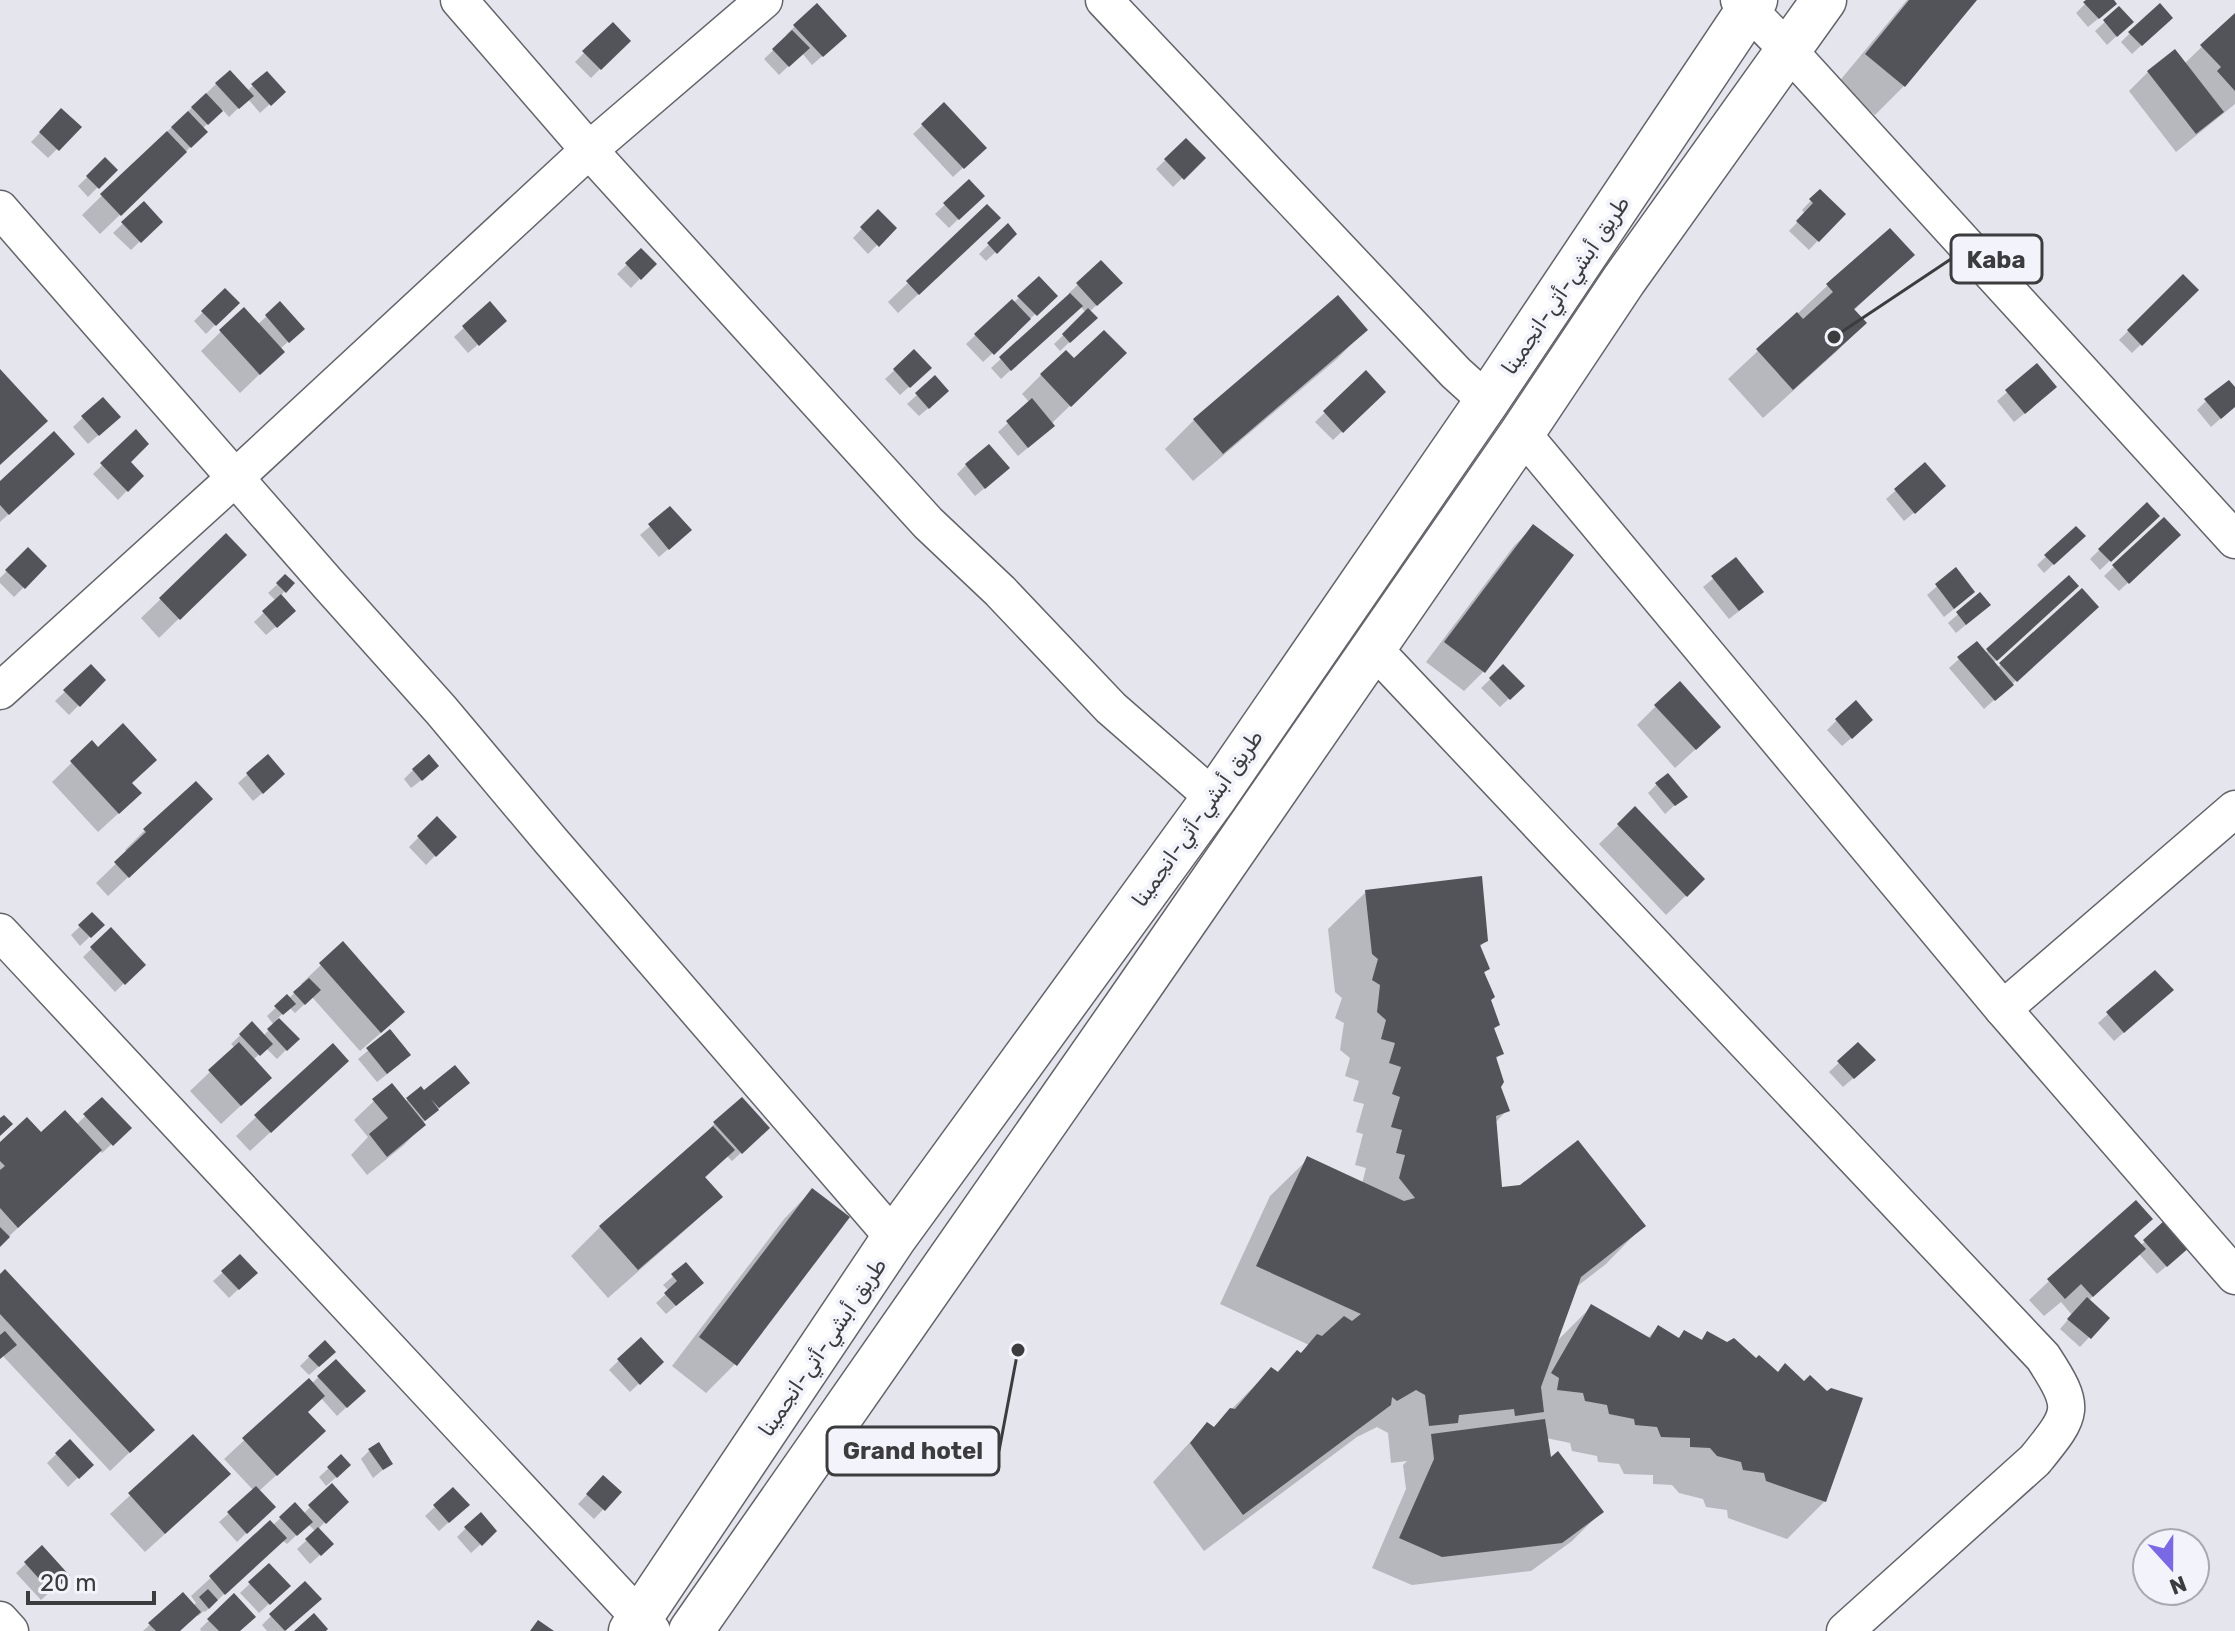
<svg xmlns="http://www.w3.org/2000/svg" width="2235" height="1631" viewBox="0 0 2235 1631" font-family="Rubik,'Noto Sans Arabic',sans-serif">
<rect width="100%" height="100%" fill="#e5e5ee"/>
<g fill="#0003">
<polygon points="1907,0 1975,0 1904,86 1875,115 1837,84"/>
<polygon points="2089,0 2111,0 2105,13 2088,27 2076,13"/>
<polygon points="2119,9 2122,31 2107,45 2095,31"/>
<polygon points="2235,15 2235,104 2176,152 2129,91 2148,72 2184,64"/>
<polygon points="613,24 628,41 591,78 575,62"/>
<polygon points="795,26 835,45 812,65 802,53 779,75 764,59 787,37 786,35"/>
<polygon points="2161,27 2132,54 2121,42 2130,33"/>
<polygon points="266,74 283,92 260,113 248,99 229,117 222,109 202,129 206,132 100,234 82,215 216,84 247,91"/>
<polygon points="944,105 984,148 953,177 913,134"/>
<polygon points="61,111 79,127 48,158 31,142"/>
<polygon points="1186,140 1203,158 1173,187 1156,169"/>
<polygon points="105,160 115,170 88,197 78,186"/>
<polygon points="969,182 982,196 949,228 935,214"/>
<polygon points="1820,191 1843,214 1809,250 1789,231 1805,214 1802,210"/>
<polygon points="143,204 160,222 131,250 113,233"/>
<polygon points="987,207 979,238 898,313 888,302"/>
<polygon points="878,212 894,228 868,254 853,238"/>
<polygon points="1008,226 1015,234 986,261 979,254"/>
<polygon points="1889,230 1912,255 1853,311 1865,323 1836,352 1763,418 1728,379 1827,286"/>
<polygon points="641,251 654,264 631,288 617,274"/>
<polygon points="1101,263 1111,292 1089,312 1095,318 1060,351 1054,344 1086,313 1080,306 1001,379 991,368 1070,295 1069,293"/>
<polygon points="2183,277 2196,290 2132,353 2119,340"/>
<polygon points="1039,279 1055,296 983,362 966,344 1012,301 1013,303"/>
<polygon points="225,290 237,303 206,334 194,321"/>
<polygon points="280,304 302,329 280,349 263,371 240,393 201,351 243,310 257,325"/>
<polygon points="490,304 495,330 468,353 454,337"/>
<polygon points="1365,330 1337,359 1193,481 1165,449 1194,420"/>
<polygon points="914,352 920,377 900,395 885,379"/>
<polygon points="1074,361 1105,372 1051,424 1043,435 1018,456 998,432 1030,403 1022,394 1041,375"/>
<polygon points="2037,366 2046,396 2014,422 1997,401"/>
<polygon points="1366,373 1383,392 1333,440 1315,422"/>
<polygon points="2235,390 2235,406 2211,427 2197,410 2206,401"/>
<polygon points="917,395 938,400 919,416 907,404"/>
<polygon points="102,399 109,426 88,444 73,427"/>
<polygon points="136,432 128,462 141,476 118,500 93,474"/>
<polygon points="966,465 998,477 975,496 957,474"/>
<polygon points="1925,465 1935,495 1904,521 1886,499"/>
<polygon points="53,473 0,522 0,484"/>
<polygon points="2147,504 2157,516 2100,570 2090,559"/>
<polygon points="670,509 680,539 659,557 640,535"/>
<polygon points="2164,519 2170,544 2119,591 2104,576"/>
<polygon points="1533,527 1484,671 1464,691 1426,662 1514,546"/>
<polygon points="2076,528 2083,536 2044,573 2037,565"/>
<polygon points="226,536 244,555 159,638 141,618"/>
<polygon points="28,550 45,566 14,597 0,583 0,578"/>
<polygon points="1736,560 1752,601 1729,619 1703,587"/>
<polygon points="1956,570 1964,601 1944,617 1927,595"/>
<polygon points="285,577 292,584 280,596 284,620 266,635 254,622 276,601 268,593"/>
<polygon points="2069,578 2067,595 1993,663 1997,668 2082,591 2077,626 1984,709 1949,668 1976,644 1985,653"/>
<polygon points="1980,595 1979,614 1956,633 1948,623"/>
<polygon points="91,667 104,680 69,715 55,701"/>
<polygon points="1503,667 1522,686 1500,707 1481,688"/>
<polygon points="1656,706 1699,746 1675,768 1637,725"/>
<polygon points="1837,720 1862,729 1842,746 1827,730"/>
<polygon points="92,743 130,783 120,812 98,832 52,782"/>
<polygon points="268,756 274,783 253,801 238,783"/>
<polygon points="413,770 428,775 411,788 404,779"/>
<polygon points="196,783 191,818 108,896 96,883 128,852 125,850 144,831"/>
<polygon points="1657,784 1685,796 1665,814 1648,793"/>
<polygon points="1635,809 1703,879 1666,915 1599,844"/>
<polygon points="437,819 454,837 426,865 409,847"/>
<polygon points="1366,892 1486,940 1479,948 1488,969 1483,974 1498,1025 1493,1030 1502,1053 1495,1060 1499,1087 1507,1110 1495,1123 1500,1189 1643,1226 1606,1264 1575,1288 1555,1343 1591,1307 1647,1339 1658,1327 1678,1339 1684,1332 1700,1341 1708,1333 1825,1501 1787,1539 1728,1518 1727,1510 1706,1507 1703,1499 1679,1493 1672,1485 1653,1484 1653,1475 1624,1474 1619,1464 1598,1462 1597,1456 1572,1451 1570,1443 1546,1438 1549,1461 1601,1512 1572,1541 1531,1571 1412,1585 1372,1568 1406,1489 1403,1465 1407,1461 1391,1463 1388,1433 1377,1427 1357,1437 1204,1551 1153,1482 1207,1424 1213,1428 1271,1369 1276,1373 1297,1352 1300,1354 1309,1345 1220,1304 1270,1196 1308,1159 1362,1184 1366,1168 1355,1165 1363,1134 1356,1132 1364,1104 1353,1101 1359,1081 1345,1076 1350,1058 1340,1050 1344,1023 1335,1018 1342,998 1335,992 1328,929"/>
<polygon points="92,915 102,925 80,946 71,935"/>
<polygon points="111,930 143,965 115,992 83,957"/>
<polygon points="343,944 383,1031 360,1051 312,997 295,1013 289,1007 277,1019 297,1039 277,1059 266,1048 253,1060 250,1097 221,1124 190,1091 235,1048 231,1044 252,1024 263,1036 274,1025 267,1016 287,997 288,999 302,986 301,984"/>
<polygon points="2155,972 2162,999 2114,1041 2098,1023"/>
<polygon points="390,1032 400,1064 377,1082 358,1059"/>
<polygon points="1858,1045 1864,1069 1843,1087 1829,1072"/>
<polygon points="327,1080 250,1151 236,1136 256,1117"/>
<polygon points="420,1089 423,1093 458,1092 422,1123 423,1125 404,1145 367,1175 351,1155 368,1137 354,1120 374,1101 405,1102"/>
<polygon points="102,1100 129,1128 102,1153 99,1150 0,1245 0,1145 76,1125"/>
<polygon points="715,1123 758,1137 732,1161 727,1156 704,1179 720,1197 691,1225 608,1298 571,1256 600,1227 707,1134 706,1133"/>
<polygon points="812,1190 735,1364 706,1393 672,1366 784,1219"/>
<polygon points="2166,1221 2180,1255 2157,1274 2139,1254 2088,1301 2107,1318 2080,1347 2060,1329 2072,1315 2061,1302 2044,1316 2029,1300 2049,1281 2140,1246"/>
<polygon points="240,1257 246,1282 229,1298 213,1281"/>
<polygon points="686,1265 692,1292 666,1314 656,1303 669,1291 663,1285"/>
<polygon points="0,1277 153,1430 110,1471 3,1356 0,1359"/>
<polygon points="641,1339 662,1362 630,1392 609,1370"/>
<polygon points="309,1357 325,1361 309,1375 300,1366"/>
<polygon points="336,1361 354,1400 337,1416 321,1398 306,1413 304,1450 259,1491 273,1507 237,1542 219,1522 254,1491 224,1459 308,1381 311,1384"/>
<polygon points="193,1437 209,1494 145,1552 110,1514"/>
<polygon points="70,1441 91,1465 68,1487 47,1463"/>
<polygon points="370,1450 391,1463 373,1478 361,1459"/>
<polygon points="341,1457 340,1474 326,1486 319,1477"/>
<polygon points="603,1478 620,1492 594,1519 578,1504"/>
<polygon points="332,1486 346,1502 318,1529 322,1553 310,1564 297,1549 316,1532 308,1524 287,1544 282,1540 205,1612 204,1611 198,1616 196,1614 179,1631 143,1631 182,1594 193,1606 196,1603 191,1596 270,1523 273,1525 295,1505 303,1514"/>
<polygon points="453,1490 458,1514 439,1531 425,1516"/>
<polygon points="466,1528 495,1531 471,1553 457,1537"/>
<polygon points="42,1548 67,1576 41,1600 16,1573"/>
<polygon points="269,1566 288,1586 259,1613 240,1593"/>
<polygon points="234,1596 238,1631 201,1631 200,1629"/>
<polygon points="310,1608 285,1631 267,1631 262,1625 271,1616"/>
</g>
<g fill="#53535a">
<polygon points="1909,0 1977,0 1905,87 1865,54"/>
<polygon points="2086,0 2114,0 2117,4 2099,19 2083,2"/>
<polygon points="817,3 847,36 823,57 793,25"/>
<polygon points="2160,3 2173,18 2142,46 2128,32"/>
<polygon points="2119,6 2134,22 2117,37 2103,20"/>
<polygon points="2235,13 2235,91 2217,71 2221,67 2200,45"/>
<polygon points="613,22 631,41 601,70 582,51"/>
<polygon points="792,30 810,48 789,67 772,49"/>
<polygon points="2175,49 2224,112 2196,134 2147,71"/>
<polygon points="230,70 254,96 239,109 215,83"/>
<polygon points="267,71 286,92 271,106 251,84"/>
<polygon points="206,93 223,111 208,125 191,107"/>
<polygon points="944,102 987,148 964,169 921,124"/>
<polygon points="61,108 82,127 59,151 39,132"/>
<polygon points="188,111 208,132 191,148 171,127"/>
<polygon points="167,131 187,152 121,216 100,194"/>
<polygon points="1186,138 1206,158 1184,180 1164,159"/>
<polygon points="105,157 118,170 99,189 86,176"/>
<polygon points="969,179 985,196 959,220 943,203"/>
<polygon points="1820,189 1846,214 1819,242 1796,221 1813,203 1809,199"/>
<polygon points="144,201 163,222 141,243 121,222"/>
<polygon points="987,204 1001,218 919,295 906,281"/>
<polygon points="878,209 897,228 879,247 860,227"/>
<polygon points="1008,223 1017,234 997,254 987,243"/>
<polygon points="1890,228 1915,255 1854,309 1867,323 1793,390 1756,349 1797,312 1803,319 1833,292 1826,284"/>
<polygon points="641,248 657,264 641,280 625,263"/>
<polygon points="1101,260 1123,283 1097,306 1076,283"/>
<polygon points="2183,274 2199,290 2142,346 2127,330"/>
<polygon points="1039,276 1058,296 1037,316 1017,296"/>
<polygon points="225,288 240,303 216,326 201,311"/>
<polygon points="1070,293 1083,306 1011,371 999,357"/>
<polygon points="1338,295 1368,330 1223,454 1193,419"/>
<polygon points="1012,299 1031,319 994,355 974,334"/>
<polygon points="280,301 305,329 289,343 265,315"/>
<polygon points="490,301 507,321 479,346 462,326"/>
<polygon points="244,307 285,352 260,375 219,330"/>
<polygon points="1088,308 1098,318 1070,343 1062,334"/>
<polygon points="1104,330 1127,353 1071,407 1040,374 1066,350 1074,358"/>
<polygon points="914,349 932,368 910,388 893,369"/>
<polygon points="2037,363 2057,387 2025,414 2005,390"/>
<polygon points="0,369 48,421 0,465"/>
<polygon points="1366,370 1386,392 1343,433 1323,411"/>
<polygon points="935,375 949,391 929,409 915,393"/>
<polygon points="2229,380 2235,387 2235,407 2221,419 2204,399"/>
<polygon points="103,397 121,417 99,436 81,416"/>
<polygon points="1032,398 1055,426 1028,448 1006,421"/>
<polygon points="136,429 149,444 131,462 144,476 128,492 100,463"/>
<polygon points="54,431 75,454 9,515 0,505 0,481"/>
<polygon points="989,444 1010,468 985,489 965,464"/>
<polygon points="1925,462 1946,486 1915,514 1894,489"/>
<polygon points="2147,502 2160,516 2111,562 2098,549"/>
<polygon points="670,506 692,530 669,550 648,524"/>
<polygon points="2164,517 2181,535 2129,584 2112,565"/>
<polygon points="1533,524 1574,555 1485,673 1444,642"/>
<polygon points="2076,526 2086,536 2054,565 2044,555"/>
<polygon points="226,533 247,555 180,620 159,598"/>
<polygon points="28,547 47,566 25,589 5,570"/>
<polygon points="1736,557 1764,592 1739,611 1711,576"/>
<polygon points="1956,567 1975,592 1954,609 1935,584"/>
<polygon points="285,574 295,583 286,593 276,583"/>
<polygon points="2069,575 2079,586 1997,661 1986,649"/>
<polygon points="2082,588 2099,607 2017,682 1999,663"/>
<polygon points="1980,592 1991,605 1966,625 1956,612"/>
<polygon points="281,594 296,611 277,628 262,611"/>
<polygon points="1977,641 2014,685 1995,701 1957,657"/>
<polygon points="91,664 106,680 80,707 63,690"/>
<polygon points="1503,664 1525,686 1510,700 1489,678"/>
<polygon points="1680,681 1721,727 1696,750 1654,705"/>
<polygon points="1856,700 1873,720 1852,739 1835,719"/>
<polygon points="123,723 157,760 132,783 142,793 119,814 70,761 92,740 98,747"/>
<polygon points="268,754 285,774 263,794 246,773"/>
<polygon points="429,754 439,766 422,781 412,769"/>
<polygon points="1668,773 1688,797 1675,806 1655,783"/>
<polygon points="196,781 213,799 129,878 114,862 146,832 143,829"/>
<polygon points="1635,806 1705,879 1687,897 1617,824"/>
<polygon points="437,816 457,837 436,857 417,836"/>
<polygon points="1482,876 1488,941 1480,945 1490,969 1484,972 1495,997 1491,1000 1500,1025 1494,1028 1504,1054 1496,1057 1504,1082 1501,1087 1510,1111 1496,1116 1502,1187 1520,1185 1578,1140 1646,1226 1581,1277 1541,1387 1544,1412 1515,1416 1514,1409 1459,1415 1458,1423 1429,1426 1425,1395 1416,1390 1397,1401 1392,1397 1391,1405 1243,1515 1190,1443 1207,1422 1214,1427 1230,1408 1235,1409 1271,1367 1278,1372 1297,1350 1301,1353 1317,1334 1322,1336 1344,1316 1352,1321 1361,1314 1256,1266 1307,1156 1404,1201 1415,1198 1399,1178 1405,1155 1396,1153 1402,1130 1391,1127 1400,1097 1392,1094 1401,1067 1389,1063 1395,1043 1381,1039 1386,1020 1377,1012 1380,985 1372,980 1378,959 1372,954 1365,890"/>
<polygon points="92,912 105,925 91,938 78,925"/>
<polygon points="111,927 146,965 125,985 90,947"/>
<polygon points="343,941 405,1012 381,1033 319,963"/>
<polygon points="2155,970 2174,990 2124,1033 2106,1012"/>
<polygon points="309,978 321,990 305,1005 293,992"/>
<polygon points="287,994 296,1004 283,1015 274,1006"/>
<polygon points="279,1018 300,1039 287,1051 267,1029"/>
<polygon points="252,1021 273,1044 260,1056 239,1034"/>
<polygon points="390,1029 411,1055 387,1074 366,1048"/>
<polygon points="239,1042 272,1078 241,1106 208,1070"/>
<polygon points="1858,1042 1876,1060 1854,1079 1837,1061"/>
<polygon points="333,1043 349,1061 271,1133 254,1115"/>
<polygon points="455,1065 470,1083 439,1108 431,1099 439,1110 425,1121 406,1098 421,1086 424,1090"/>
<polygon points="392,1083 426,1125 387,1157 369,1134 388,1118 372,1099"/>
<polygon points="102,1097 132,1128 113,1146 83,1114"/>
<polygon points="742,1097 770,1128 742,1154 713,1122"/>
<polygon points="65,1110 102,1150 18,1228 0,1208 0,1170 5,1166 0,1161 0,1142 27,1117 41,1132"/>
<polygon points="4,1115 13,1124 0,1136 0,1118"/>
<polygon points="713,1126 735,1150 705,1177 723,1197 638,1270 599,1226"/>
<polygon points="812,1188 850,1217 737,1366 699,1337"/>
<polygon points="2136,1200 2153,1219 2134,1236 2146,1249 2093,1297 2081,1284 2065,1299 2047,1279"/>
<polygon points="2166,1219 2191,1246 2167,1267 2143,1240"/>
<polygon points="0,1227 10,1237 0,1247"/>
<polygon points="240,1254 258,1273 239,1290 221,1271"/>
<polygon points="686,1262 704,1283 676,1306 664,1293 677,1281 671,1274"/>
<polygon points="5,1269 155,1430 130,1453 0,1314 0,1274"/>
<polygon points="2087,1297 2110,1318 2091,1339 2067,1319"/>
<polygon points="1591,1304 1650,1338 1658,1325 1679,1338 1684,1330 1702,1340 1707,1331 1727,1342 1734,1338 1756,1358 1759,1355 1778,1372 1785,1363 1804,1381 1810,1375 1827,1391 1831,1388 1863,1398 1826,1502 1766,1481 1764,1473 1743,1470 1741,1462 1717,1456 1710,1448 1690,1447 1690,1438 1661,1437 1657,1427 1635,1425 1634,1419 1609,1414 1607,1405 1585,1401 1583,1393 1557,1390 1559,1378 1551,1373"/>
<polygon points="5,1331 17,1345 0,1359 0,1335"/>
<polygon points="641,1337 664,1362 640,1385 617,1359"/>
<polygon points="325,1340 336,1352 319,1367 308,1356"/>
<polygon points="336,1359 366,1391 347,1408 317,1376"/>
<polygon points="309,1378 325,1396 308,1412 326,1431 277,1476 242,1438"/>
<polygon points="1545,1419 1551,1457 1558,1451 1604,1512 1562,1543 1442,1557 1399,1538 1434,1459 1431,1434"/>
<polygon points="193,1434 231,1474 165,1534 128,1493"/>
<polygon points="70,1439 94,1465 79,1479 55,1453"/>
<polygon points="379,1442 393,1464 383,1470 368,1449"/>
<polygon points="341,1454 351,1465 337,1478 327,1467"/>
<polygon points="603,1475 622,1492 605,1511 586,1494"/>
<polygon points="332,1483 349,1502 326,1524 308,1505"/>
<polygon points="256,1486 276,1507 247,1534 227,1512"/>
<polygon points="453,1487 470,1505 449,1523 433,1505"/>
<polygon points="295,1502 313,1522 297,1536 279,1517"/>
<polygon points="481,1512 497,1531 482,1546 464,1527"/>
<polygon points="270,1520 287,1538 225,1595 209,1576"/>
<polygon points="318,1527 334,1544 321,1556 305,1539"/>
<polygon points="42,1545 70,1576 52,1593 24,1562"/>
<polygon points="269,1563 291,1586 270,1605 248,1582"/>
<polygon points="305,1581 322,1599 285,1631 269,1614"/>
<polygon points="208,1589 218,1600 209,1609 199,1597"/>
<polygon points="183,1592 201,1612 180,1631 156,1631 148,1623"/>
<polygon points="234,1593 256,1617 240,1631 219,1631 207,1619"/>
<polygon points="314,1613 328,1629 326,1631 294,1631"/>
<polygon points="538,1620 554,1631 530,1631"/>
</g>
<g fill="none" stroke-linecap="round" stroke-linejoin="round">
<g stroke="#63636a" stroke-width="39">
<g id="minor">
<polyline points="459,0 589,150 928,523 1000,591 1111,708 1214,798"/>
<polyline points="1104,0 1456,373 1487,401"/>
<polyline points="1739,0 1788,50 2235,540"/>
<polyline points="0,209 329,585 441,710 551,841 894,1238"/>
<polyline points="1522,433 2003,1009 2235,1276"/>
<path d="M1373,648l670,709c34,52 30,56 -8,103l-190,171"/>
<polyline points="0,691 236,477 589,150 764,0"/>
<polyline points="0,932 652,1631"/>
<polyline points="2003,1009 2235,809"/>
<polyline points="0,1620 10,1631"/>
</g>
</g>
<g stroke="#63636a" stroke-width="47">
<g id="trunk">
<polyline points="631,1631 894,1238 1214,798 1487,401 1755,0"/>
<polyline points="691,1631 1131,999 1522,433 1624,280 1824,0"/>
</g>
</g>
<use href="#minor" stroke="#fff" stroke-width="36"/>
<use href="#trunk" stroke="#fff" stroke-width="44"/>
</g>
<g text-anchor="middle" stroke-width="8" stroke-linejoin="round" paint-order="stroke">
<g font-size="22" fill="#3c3c3f" stroke="#f2f3fb">
<text transform="translate(1565 285) rotate(-56)" y="8">طريق أبشي-أتي-انجمينا</text>
<text transform="translate(1197 818) rotate(-55)" y="8">طريق أبشي-أتي-انجمينا</text>
<text transform="translate(822 1347) rotate(-56)" y="8">طريق أبشي-أتي-انجمينا</text>
</g>
</g>
<path fill="none" stroke="#3c3c3f" stroke-width="3" d="M1834 337L1951 259M1018 1350L999 1451"/>
<g fill="#3c3c3f" stroke="#f2f3fb" stroke-width="3">
<circle cx="1834" cy="337" r="8"/>
<circle cx="1018" cy="1350" r="8"/>
</g>
<g fill="#f2f3fb" stroke="#3c3c3f" stroke-width="3">
<rect x="1951" y="235" width="91" height="48" rx="8"/>
<rect x="827" y="1427" width="172" height="48" rx="8"/>
</g>
<g font-size="24" text-anchor="middle" font-weight="bold" fill="#3c3c3f">
<text x="1996" y="268">Kaba</text>
<text x="913" y="1459">Grand hotel</text>
</g>
<g transform="translate(2171 1567) rotate(159)"><circle r="38" fill="#f2f3fb" stroke="#a9aab0" stroke-width="2"/>
<path d="M0-6L14 30L0 20L-14 30Z" fill="#7a69e5"/>
<text y="-12" font-size="22" font-weight="bold" text-anchor="middle" fill="#3c3c3f">N</text>
</g>
<path d="M28 1591v12h126v-12" fill="none" stroke="#3c3c3f" stroke-width="4"/>
<text x="40" y="1591" font-size="24" fill="#3c3c3f" stroke="#f2f3fb" stroke-width="6" paint-order="stroke">20 m</text>
</svg>
